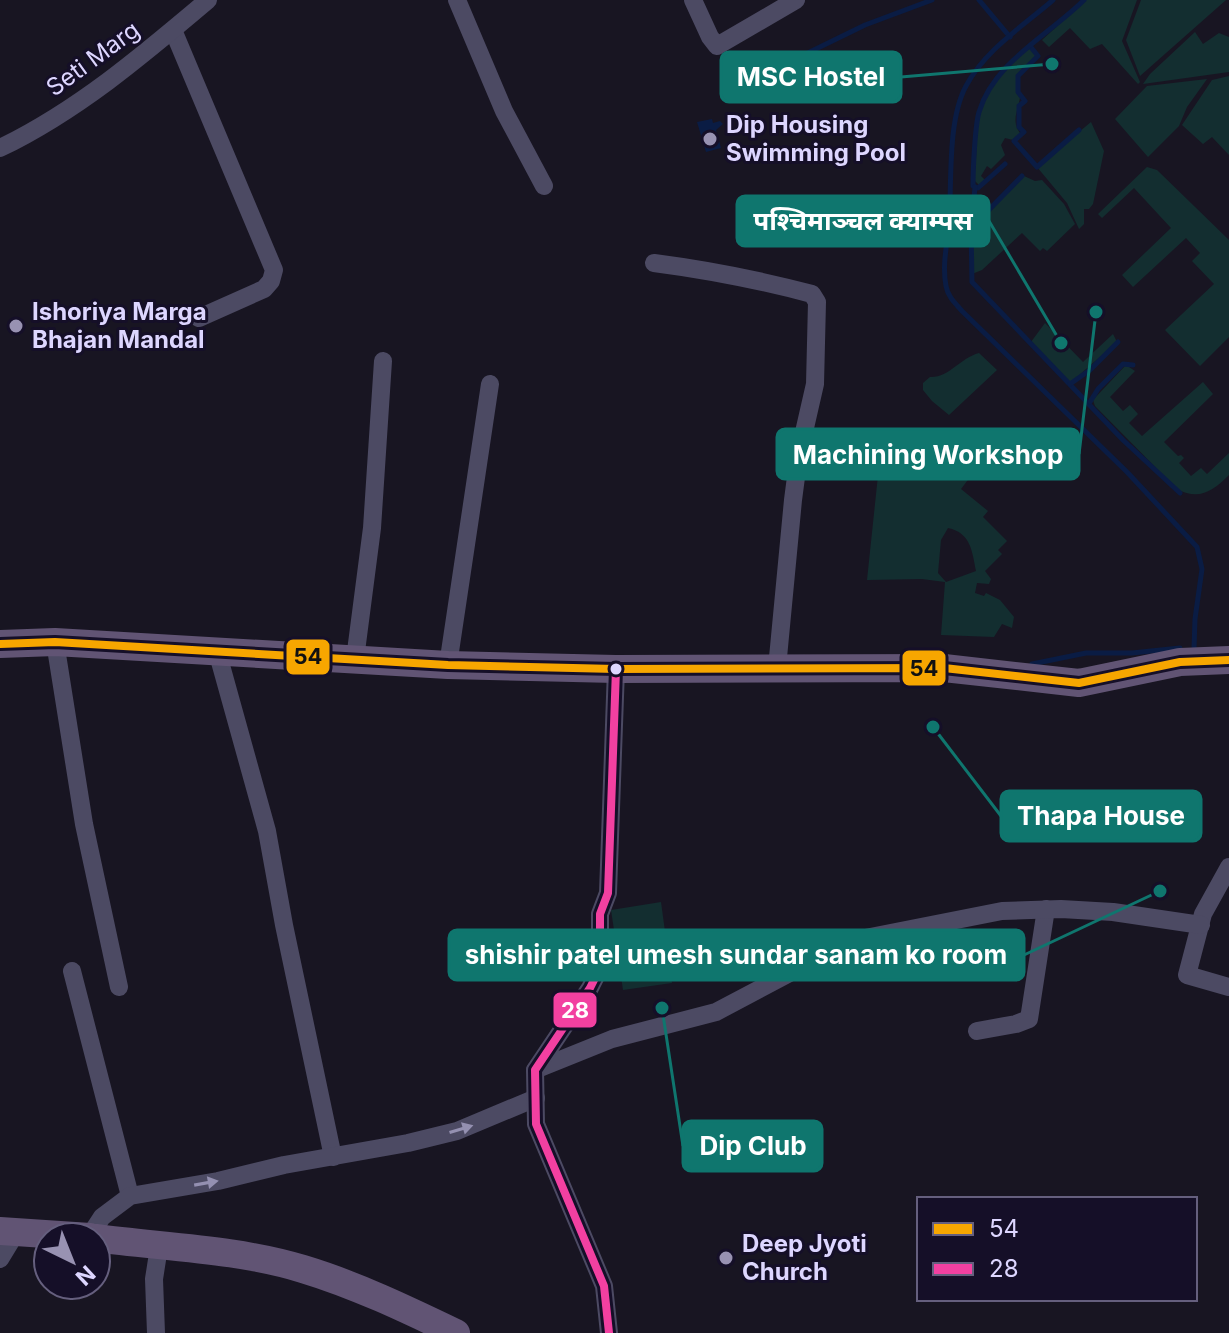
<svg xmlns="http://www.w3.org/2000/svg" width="1229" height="1333" viewBox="0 0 1229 1333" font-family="Inter,'Noto Sans Devanagari',sans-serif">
<rect width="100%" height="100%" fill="#181522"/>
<g fill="#132e30" fill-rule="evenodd">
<polygon points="1086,0 1137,0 1122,41 1140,82 1138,84 1102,44 1090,49 1070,28 1049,47 1042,40"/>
<polygon points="1141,0 1226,0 1140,76 1126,40"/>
<polygon points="1195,32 1203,44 1219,33 1229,37 1229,72 1143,84 1150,74"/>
<path d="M1030,48l6,8 -19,19 -1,16 4,7c-2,12 -9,23 0,35l-7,7 -8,-2 -4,7 4,10 -14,14 -4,-3 -6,10 4,4 -6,5 -4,-4v-9c2,-18 1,-40 5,-58 6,-25 30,-50 50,-66z"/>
<polygon points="1229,76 1229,155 1212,137 1203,144 1182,125 1212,80"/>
<polygon points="1207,79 1187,107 1179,126 1148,157 1115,119 1147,86"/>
<polygon points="1091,122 1104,151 1093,204 1089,209 1084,209 1084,224 1079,229 1067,203 1037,167"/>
<polygon points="1147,167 1157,170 1229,240 1229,337 1200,366 1165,330 1214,284 1192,261 1200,253 1186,238 1133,287 1122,275 1171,228 1134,188 1102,218 1098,214"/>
<polygon points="1024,176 1035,181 1042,180 1064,204 1075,224 1047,251 1043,248 1040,251 1022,233 982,270 972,274 973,229"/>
<polygon points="1045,323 1083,362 1113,334 1117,342 1070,383 1031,342"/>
<path d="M979,353l18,17 -48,45 -17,-14 -9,-11v-7l7,-6c19,1 30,-19 49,-24z"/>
<path d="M1126,365l9,6 -25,26 13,14 7,-6 8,9 -9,9 13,13 61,-54 10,12 -49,48 14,14 3,-1 3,3 -5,5 12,13 10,-8 6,6 22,-21v22c-16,16 -30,26 -52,14l-82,-83 -2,-6z"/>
<path d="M892,428l11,5 42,44 14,-11 11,11 -9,12 27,22 -5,6 24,24 -9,9 4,4 -17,17 6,8 -2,5 -12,-1 -2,10 9,3 2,-3 14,7 14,17 -2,11 -10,-4 -8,13 -53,-2 4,-53 -23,-3 -55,1 12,-114zM948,528c23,5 24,23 28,43l-30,11 -8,-9 3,-33z"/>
<polygon points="661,902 672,983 623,990 611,910"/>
</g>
<polygon fill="#0a1c44" points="712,119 713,123 720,121 723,124 716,130 721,148 706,152 697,122"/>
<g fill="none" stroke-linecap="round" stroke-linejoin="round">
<g stroke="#0a1c44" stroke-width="5">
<polyline points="979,0 1010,37"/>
<path d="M1053,0c-30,26 -68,50 -87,86 -19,35 -14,98 -17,139 -2,20 -7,40 -3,61 2,11 9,17 16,25l165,161 70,75 5,22 -7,50 -1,29"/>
<polyline points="1030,46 1038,56 1018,76 1018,92 1025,101 1019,106 1019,127 1024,132 1014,141 1037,167 1079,130"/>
<polyline points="781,66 865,25 932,0"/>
<path d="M1005,164l-27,24 -5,-2c0,-17 2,-60 6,-74 15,-50 70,-77 105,-112"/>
<polyline points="975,187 971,229 972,282 1123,440 1180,493"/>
<polyline points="972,227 1022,176"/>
<polyline points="1070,384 1090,370 1118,342"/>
<polyline points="1090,402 1098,389 1123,364 1133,365"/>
<polyline points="1032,664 1086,653 1132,653 1180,648"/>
</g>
<g stroke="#4c4a63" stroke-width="18">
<polyline points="457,0 504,111 544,186"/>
<polyline points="693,0 710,37 717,46 796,0"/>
<polyline points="173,30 274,270 271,281 264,289 199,318"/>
<path d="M0,148c77,-37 143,-93 208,-148"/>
<path d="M654,263c54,7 105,17 158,31l5,8 -2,82 -16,70 -6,46 -16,168"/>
<polyline points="55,642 84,824 119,987"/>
<polyline points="217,651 267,831 284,925 333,1157"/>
<polyline points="355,659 372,528 383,361"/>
<polyline points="448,665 490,384"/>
<polyline points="1229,867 1203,914 1187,975 1229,987"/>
<polyline points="72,971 130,1196"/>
<polyline points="977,1031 1016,1024 1029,1019 1046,909"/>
<polyline points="535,1070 612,1039 716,1012 850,941 1002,911 1061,909 1113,912 1201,925"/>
<polyline points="89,1237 102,1217 130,1196 218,1181 284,1165 408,1143 457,1131 536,1098"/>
<polyline points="0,1259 17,1231"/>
<polyline points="156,1333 154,1279 159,1247"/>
<polyline points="609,1333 604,1286 536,1124 535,1070 590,988 600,968 600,914 608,893 616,669"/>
</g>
<g stroke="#615474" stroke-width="28">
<polyline points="0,644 55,642 448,665 616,669 944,668 1079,683 1180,662 1229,660"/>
<polyline points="0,1231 90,1237"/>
<path d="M96,1238c67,9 142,11 207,31 53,16 103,40 153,64"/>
</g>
<g stroke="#150f28" stroke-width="14">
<polyline id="bus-1" points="0,644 55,642 448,665 616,669 944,668 1079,683 1180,662 1229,660"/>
</g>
<g stroke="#150f28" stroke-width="14">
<polyline id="bus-2" points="609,1333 604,1286 536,1124 535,1070 590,988 600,968 600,914 608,893 616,669"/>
</g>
<use href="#bus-1" stroke="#f7a600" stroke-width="8"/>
<use href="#bus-2" stroke="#f240a1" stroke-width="8"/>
</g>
<defs><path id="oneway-solid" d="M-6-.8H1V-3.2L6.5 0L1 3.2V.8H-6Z" transform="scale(2)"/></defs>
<g fill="#9490b1">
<use href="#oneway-solid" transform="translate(461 1129) rotate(-17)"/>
<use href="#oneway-solid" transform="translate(206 1183) rotate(-10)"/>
</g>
<g fill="#9892b2" stroke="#150f28" stroke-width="3">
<circle cx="710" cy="139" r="8"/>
<circle cx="16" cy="326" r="8"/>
<circle cx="726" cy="1258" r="8"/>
</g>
<circle fill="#ddd6ff" stroke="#150f28" stroke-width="3" cx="616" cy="669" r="7"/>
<g text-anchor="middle" stroke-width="6" stroke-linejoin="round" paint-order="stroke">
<g font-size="24" fill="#ddd6ff" stroke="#150f28">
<text transform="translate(93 59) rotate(-36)" y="8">Seti Marg</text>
</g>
<g font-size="24" font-weight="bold" fill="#ddd6ff" stroke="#150f28" text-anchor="start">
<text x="726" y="133">Dip Housing<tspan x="726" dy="28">Swimming Pool</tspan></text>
<text x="32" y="320">Ishoriya Marga<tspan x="32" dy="28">Bhajan Mandal</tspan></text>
<text x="742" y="1252">Deep Jyoti<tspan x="742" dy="28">Church</tspan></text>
</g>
</g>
<path fill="none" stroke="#0f766e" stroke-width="3" d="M1052 64L901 77M1061 343L989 221M1096 312L1079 454M933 727L1001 816M1160 891L1024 955M662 1008L683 1146"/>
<g fill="#0f766e" stroke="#150f28" stroke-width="3">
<circle cx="1052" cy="64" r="8"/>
<circle cx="1061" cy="343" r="8"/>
<circle cx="1096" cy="312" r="8"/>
<circle cx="933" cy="727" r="8"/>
<circle cx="1160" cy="891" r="8"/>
<circle cx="662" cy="1008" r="8"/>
</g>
<g fill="#0f766e" stroke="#0f766e" stroke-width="3">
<rect x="721" y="52" width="180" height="50" rx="8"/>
<rect x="737" y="196" width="252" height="50" rx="8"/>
<rect x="777" y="429" width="302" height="50" rx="8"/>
<rect x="1001" y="791" width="200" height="50" rx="8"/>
<rect x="449" y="930" width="575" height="50" rx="8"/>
<rect x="683" y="1121" width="139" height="50" rx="8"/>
</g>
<g font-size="26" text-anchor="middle" font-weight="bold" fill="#fff">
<text x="811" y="86">MSC Hostel</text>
<text x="863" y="230">पश्‍चिमाञ्‍चल क्याम्पस</text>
<text x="928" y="464">Machining Workshop</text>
<text x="1101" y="825">Thapa House</text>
<text x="736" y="964">shishir patel umesh sundar sanam ko room</text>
<text x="753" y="1155">Dip Club</text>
</g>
<g stroke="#150f28" stroke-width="3">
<rect x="285" y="638" width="46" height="38" rx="8" fill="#f7a600"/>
<rect x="901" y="649" width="46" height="38" rx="8" fill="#f7a600"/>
<rect x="552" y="991" width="46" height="38" rx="8" fill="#f240a1"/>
</g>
<g font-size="22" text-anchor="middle" font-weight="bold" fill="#fff">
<text x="575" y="1018">28</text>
</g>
<g font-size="22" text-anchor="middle" font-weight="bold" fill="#111">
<text x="308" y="664">54</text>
<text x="924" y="676">54</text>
</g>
<rect x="917" y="1197" width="280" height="104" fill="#150f28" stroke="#655f7e" stroke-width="2"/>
<rect x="933" y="1223" width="40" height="12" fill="#f7a600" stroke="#655f7e" stroke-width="2"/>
<text x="989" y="1237" font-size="24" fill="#ddd6ff">54</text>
<rect x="933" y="1263" width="40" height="12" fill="#f240a1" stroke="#655f7e" stroke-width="2"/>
<text x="989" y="1277" font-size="24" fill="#ddd6ff">28</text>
<g transform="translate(72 1261) rotate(137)"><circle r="38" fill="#150f28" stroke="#655f7e" stroke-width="2"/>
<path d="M0-6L14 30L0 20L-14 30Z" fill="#9892b2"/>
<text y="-12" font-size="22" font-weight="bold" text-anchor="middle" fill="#ddd6ff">N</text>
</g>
</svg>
